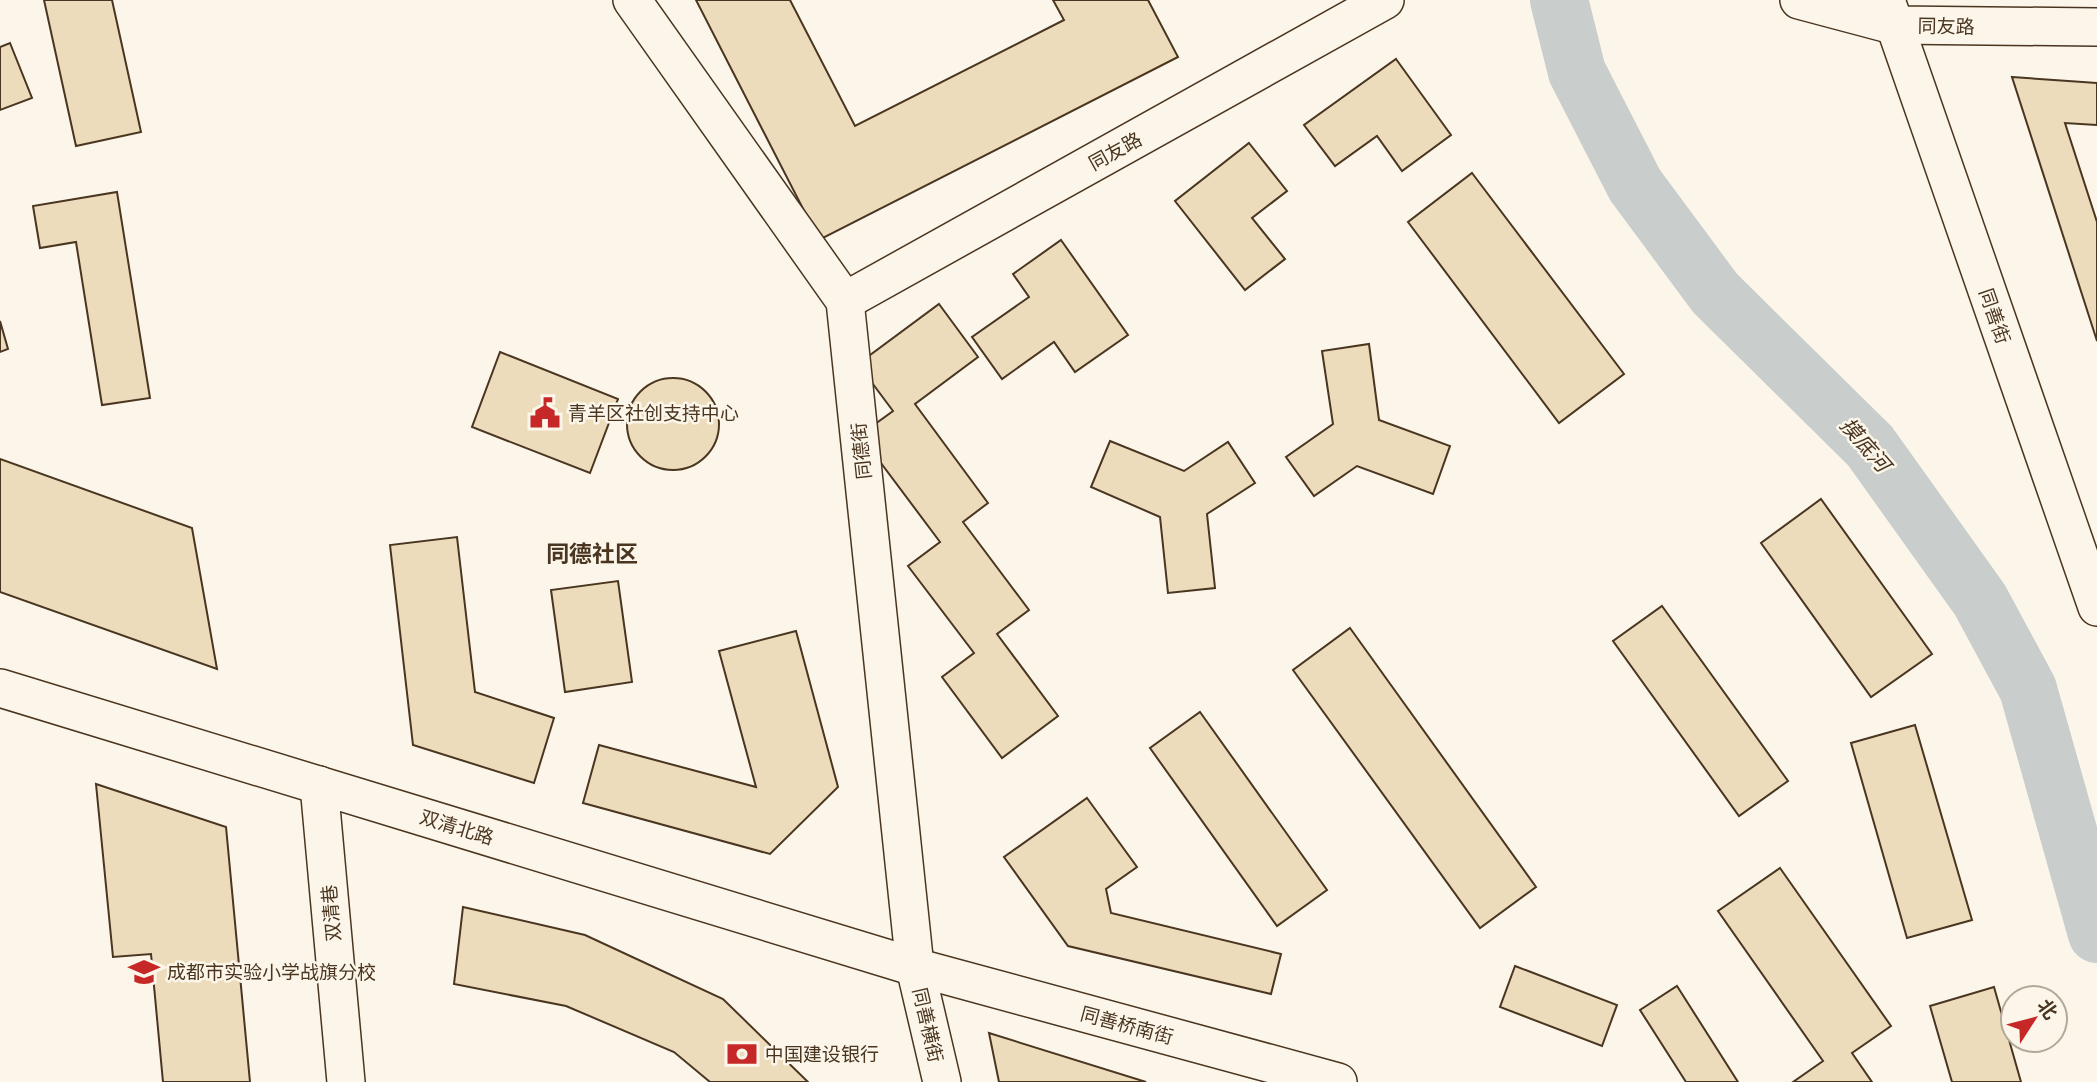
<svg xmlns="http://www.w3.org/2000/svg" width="2097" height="1082" viewBox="0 0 2097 1082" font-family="'Crimson Pro','Noto Sans SC',serif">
<rect width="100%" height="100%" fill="#fbf6e9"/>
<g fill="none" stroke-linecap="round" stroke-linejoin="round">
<polyline stroke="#c9cecd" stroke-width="58" points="1559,0 1577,72 1635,185 1715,293 1870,446 1980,600 2028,689 2097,934"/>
</g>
<g fill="#ecdcbc" stroke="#4a3520" stroke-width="2">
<polygon points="44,0 112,0 141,132 76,146"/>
<polygon points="696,0 790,0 855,126 1064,20 1053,0 1148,0 1178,57 819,240"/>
<polygon points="10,43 32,98 0,110 0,47"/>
<polygon points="1396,59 1451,135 1402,171 1377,136 1335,166 1304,125"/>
<polygon points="2012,77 2097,83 2097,125 2065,123 2097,222 2097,341"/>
<polygon points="1249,143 1287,191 1252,218 1285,259 1245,290 1175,201"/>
<polygon points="1472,173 1624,374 1559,423 1408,222"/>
<polygon points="117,192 150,398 102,405 76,242 40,248 33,206"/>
<polygon points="1061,240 1128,335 1075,372 1054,342 1002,379 972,337 1029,297 1013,274"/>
<polygon points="939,304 978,357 915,404 988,503 963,522 1029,610 997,634 1058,716 1002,758 942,677 974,653 908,566 940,542 860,435 893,411 858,364"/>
<polygon points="0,321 8,349 0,352"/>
<polygon points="1369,344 1379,420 1450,446 1433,494 1357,466 1314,496 1286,457 1333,424 1322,351"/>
<polygon points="500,352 618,399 590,473 472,427"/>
<circle cx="673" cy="424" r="46"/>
<polygon points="1110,441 1184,471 1228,442 1255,483 1207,514 1215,588 1168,593 1160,517 1091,487"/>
<polygon points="0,459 192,528 217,669 0,592"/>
<polygon points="1821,499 1932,654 1871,697 1761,543"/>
<polygon points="457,537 475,692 554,718 534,783 413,745 390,545"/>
<polygon points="618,581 632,682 565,692 551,590"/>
<polygon points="1662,606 1788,781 1739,816 1613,641"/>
<polygon points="1350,628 1536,887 1480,928 1293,670"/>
<polygon points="796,631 838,787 770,854 583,803 599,745 756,787 719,651"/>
<polygon points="1200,712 1327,890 1277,926 1150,748"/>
<polygon points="1915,725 1972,920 1907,938 1851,743"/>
<polygon points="96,784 226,827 250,1082 163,1082 151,954 113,957"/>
<polygon points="1087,798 1137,867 1106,889 1111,913 1281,954 1271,994 1068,946 1004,857"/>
<polygon points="1780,868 1891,1026 1852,1053 1872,1082 1793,1082 1823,1061 1718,911"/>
<polygon points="463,907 585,935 723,999 808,1082 710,1082 674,1052 566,1006 454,984"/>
<polygon points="1515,966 1617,1005 1602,1046 1500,1007"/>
<polygon points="1677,986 1738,1082 1686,1082 1640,1010"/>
<polygon points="1994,987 2021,1082 1952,1082 1930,1006"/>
<polygon points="989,1033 1146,1082 999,1082"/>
</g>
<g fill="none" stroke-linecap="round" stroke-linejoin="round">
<g stroke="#4a3520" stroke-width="40">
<g id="minor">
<polyline points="632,0 845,301 915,967 942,1082"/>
<polyline points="1799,0 1893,25 2097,27"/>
<polyline points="1886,0 2097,607"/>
<polyline points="845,301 1385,0"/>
<polyline points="0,688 915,967 1338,1082"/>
<polyline points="319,785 346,1082"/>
</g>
</g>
<use href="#minor" stroke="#fbf6e9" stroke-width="37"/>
</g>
<defs>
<g id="civic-bare" transform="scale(2.415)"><path d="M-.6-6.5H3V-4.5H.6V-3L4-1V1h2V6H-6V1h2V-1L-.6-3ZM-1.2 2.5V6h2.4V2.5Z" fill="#c62828" stroke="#fbf6e9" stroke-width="2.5" paint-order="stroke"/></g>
<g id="school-bare" transform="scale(2.415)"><path d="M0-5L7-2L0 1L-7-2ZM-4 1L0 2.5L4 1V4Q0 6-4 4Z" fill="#c62828" stroke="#fbf6e9" stroke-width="2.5" paint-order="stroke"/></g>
<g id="bank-bare" transform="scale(2.415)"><path d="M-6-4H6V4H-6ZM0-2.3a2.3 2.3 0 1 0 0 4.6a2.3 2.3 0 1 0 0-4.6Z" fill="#c62828" stroke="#fbf6e9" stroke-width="2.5" paint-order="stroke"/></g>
</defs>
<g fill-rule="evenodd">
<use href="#civic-bare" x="545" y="413"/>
<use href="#school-bare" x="144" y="972"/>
<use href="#bank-bare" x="742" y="1054"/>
</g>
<g text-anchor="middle" stroke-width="5" stroke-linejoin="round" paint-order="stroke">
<g font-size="19" fill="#4a3520" stroke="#fbf6e9">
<text transform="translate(1946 26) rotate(1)" y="7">同友路</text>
<text transform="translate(1115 151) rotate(-29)" y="7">同友路</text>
<text transform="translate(1995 316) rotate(71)" y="7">同善街</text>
<text transform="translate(861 451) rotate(-96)" y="7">同德街</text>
<text transform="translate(457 827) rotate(17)" y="7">双清北路</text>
<text transform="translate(331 913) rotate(-95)" y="7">双清巷</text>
<text transform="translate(928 1025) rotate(77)" y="7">同善横街</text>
<text transform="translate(1127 1025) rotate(15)" y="7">同善桥南街</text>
</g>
<g font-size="19" fill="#4a3520" stroke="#fbf6e9" text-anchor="start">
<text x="568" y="420">青羊区社创支持中心</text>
<text x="167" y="979">成都市实验小学战旗分校</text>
<text x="765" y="1061">中国建设银行</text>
</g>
<g font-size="21" font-style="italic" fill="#4a3520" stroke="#fbf6e9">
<text transform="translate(1865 445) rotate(49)" y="7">摸底河</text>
</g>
<g font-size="23" font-weight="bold" fill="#4a3520" stroke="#fbf6e9">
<text x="592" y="562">同德社区</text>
</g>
</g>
<g transform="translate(2034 1019) rotate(54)"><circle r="33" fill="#fbf6e9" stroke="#b4a999" stroke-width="2"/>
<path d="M0-5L12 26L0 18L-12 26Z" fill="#c62828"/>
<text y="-10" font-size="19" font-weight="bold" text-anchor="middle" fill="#4a3520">北</text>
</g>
</svg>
